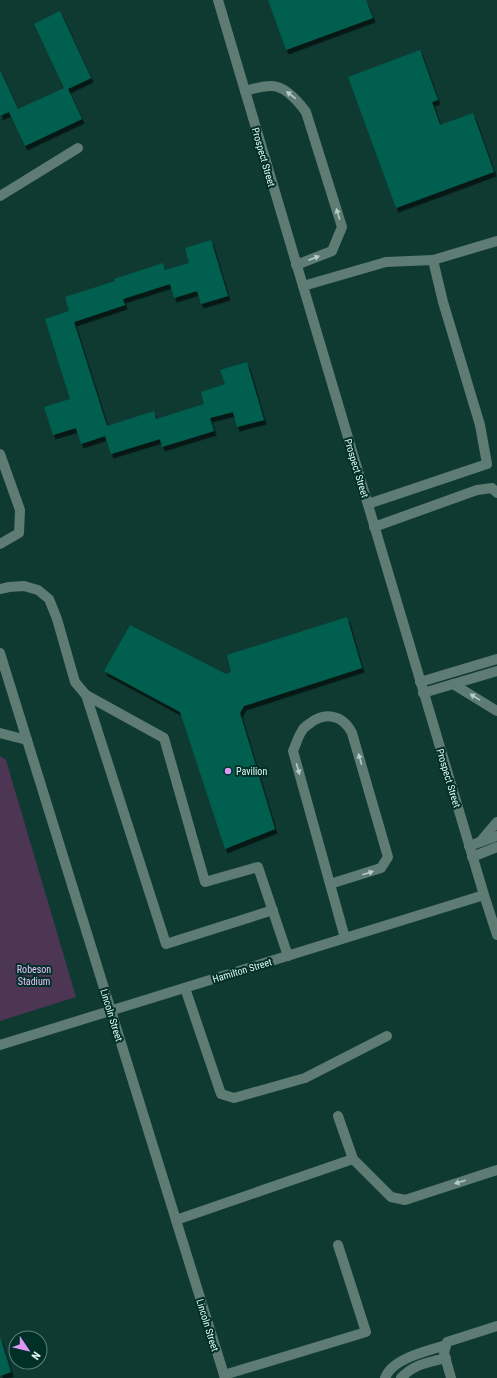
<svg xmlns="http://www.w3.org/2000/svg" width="497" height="1378" viewBox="0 0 497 1378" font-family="'Roboto Condensed',sans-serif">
<defs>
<filter id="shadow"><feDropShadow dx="2.5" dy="4.5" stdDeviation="0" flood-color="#0009"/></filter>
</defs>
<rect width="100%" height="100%" fill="#0e3a32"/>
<polygon fill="#4c3654" points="0,756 6,760 76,997 0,1021"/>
<g fill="#005e4f" filter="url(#shadow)">
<polygon points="268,0 366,0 373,18 286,50"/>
<polygon points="60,11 91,78 68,89 82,119 25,146 9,112 0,116 0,70 18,109 64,88 34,24"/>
<polygon points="420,50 438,100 432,102 440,125 473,113 494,172 396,208 348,77"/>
<polygon points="211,240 228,296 201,304 197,291 174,298 170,284 123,299 125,305 74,322 107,426 154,411 156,419 204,404 201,392 225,384 220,370 247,362 264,420 237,427 233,412 210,418 214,431 162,447 160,439 111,454 105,436 81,444 76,428 53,435 44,407 70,399 45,319 69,311 65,297 115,281 114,279 163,263 165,270 189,263 185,248"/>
<polygon points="347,617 362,668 244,706 240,713 275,829 225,849 180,712 104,671 130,625 226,674 231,672 227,655"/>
<polygon points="0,1336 11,1372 0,1376"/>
</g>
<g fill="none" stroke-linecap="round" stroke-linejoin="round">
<g stroke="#5e7b74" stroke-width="10">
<polyline points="218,0 484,895 497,935"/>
<path d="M245,91c8,-2 17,-5 25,-5 15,-1 28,15 36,26l36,115 -10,24 -36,14"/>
<polyline points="0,196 78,148"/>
<polyline points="433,260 497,241"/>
<polyline points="303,286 386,262 433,260 443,302 480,425 487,464 368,504"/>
<polyline points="0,454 20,510 19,533 0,544"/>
<polyline points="374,527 477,490 492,488 497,493"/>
<polyline points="0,589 9,587 24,586 38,590 49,599 57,619 75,682 86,695"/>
<polyline points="0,653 225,1378"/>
<polyline points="420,682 497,659"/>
<polyline points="453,684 497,711"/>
<polyline points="423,693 497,671"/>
<polyline points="0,733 27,740"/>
<polyline points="480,842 497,822"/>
<polyline points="469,846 497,836"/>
<polyline points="472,857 497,847"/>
<path d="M330,884l51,-16 7,-11 -36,-124c-9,-18 -27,-22 -43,-9 -3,2 -6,4 -7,7 -4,5 -6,14 -9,20l52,187"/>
<polyline points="273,910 166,944 86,695 164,738 205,882 258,867 288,956"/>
<polyline points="185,988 221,1094 234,1098 305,1078 387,1036"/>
<polyline points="0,1045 484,895"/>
<polyline points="338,1116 353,1159 391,1197 405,1200 497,1170"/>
<polyline points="176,1220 353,1159"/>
<polyline points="224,1375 366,1332 338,1245"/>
<path d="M385,1378c7,-20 43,-27 61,-33"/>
<path d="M401,1378c13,-14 26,-15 45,-20"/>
<polyline points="451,1378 444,1353 447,1342 497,1326"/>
</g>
</g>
<defs><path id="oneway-solid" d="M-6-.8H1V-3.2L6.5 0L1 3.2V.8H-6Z"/></defs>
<g fill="#b4cec7">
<use href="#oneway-solid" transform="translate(291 95) rotate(-143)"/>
<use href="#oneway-solid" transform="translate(338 214) rotate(-107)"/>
<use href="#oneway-solid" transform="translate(314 258) rotate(-21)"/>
<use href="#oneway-solid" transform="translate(475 697) rotate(-148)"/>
<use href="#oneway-solid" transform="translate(360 759) rotate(-106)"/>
<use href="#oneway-solid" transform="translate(298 769) rotate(74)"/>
<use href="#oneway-solid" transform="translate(368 873) rotate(-17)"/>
<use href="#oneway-solid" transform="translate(460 1182) rotate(162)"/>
</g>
<circle fill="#dc99f4" stroke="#013028" stroke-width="1.5" cx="228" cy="771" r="4"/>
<g text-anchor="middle" stroke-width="4" stroke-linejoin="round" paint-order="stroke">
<g font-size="10" fill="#e3faf4" stroke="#013028">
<text transform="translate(264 157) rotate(74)" y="4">Prospect Street</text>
<text transform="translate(357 468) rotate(73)" y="4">Prospect Street</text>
<text transform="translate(449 778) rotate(73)" y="4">Prospect Street</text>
<text transform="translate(242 970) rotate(-17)" y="4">Hamilton Street</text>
<text transform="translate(112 1015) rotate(73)" y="4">Lincoln Street</text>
<text transform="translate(208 1325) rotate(73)" y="4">Lincoln Street</text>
</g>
<g font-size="10" fill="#e3faf4" stroke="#013028" text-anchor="start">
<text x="236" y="775">Pavilion</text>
</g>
<g font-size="10" fill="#eac1fa" stroke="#013028">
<text x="34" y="973">Robeson<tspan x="34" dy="12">Stadium</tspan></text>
</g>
</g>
<g transform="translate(28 1350) rotate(125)"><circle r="19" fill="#013028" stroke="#5b817a"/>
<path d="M0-3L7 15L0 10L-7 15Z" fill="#dc99f4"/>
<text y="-6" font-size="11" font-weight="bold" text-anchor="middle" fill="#e3faf4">N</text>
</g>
</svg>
